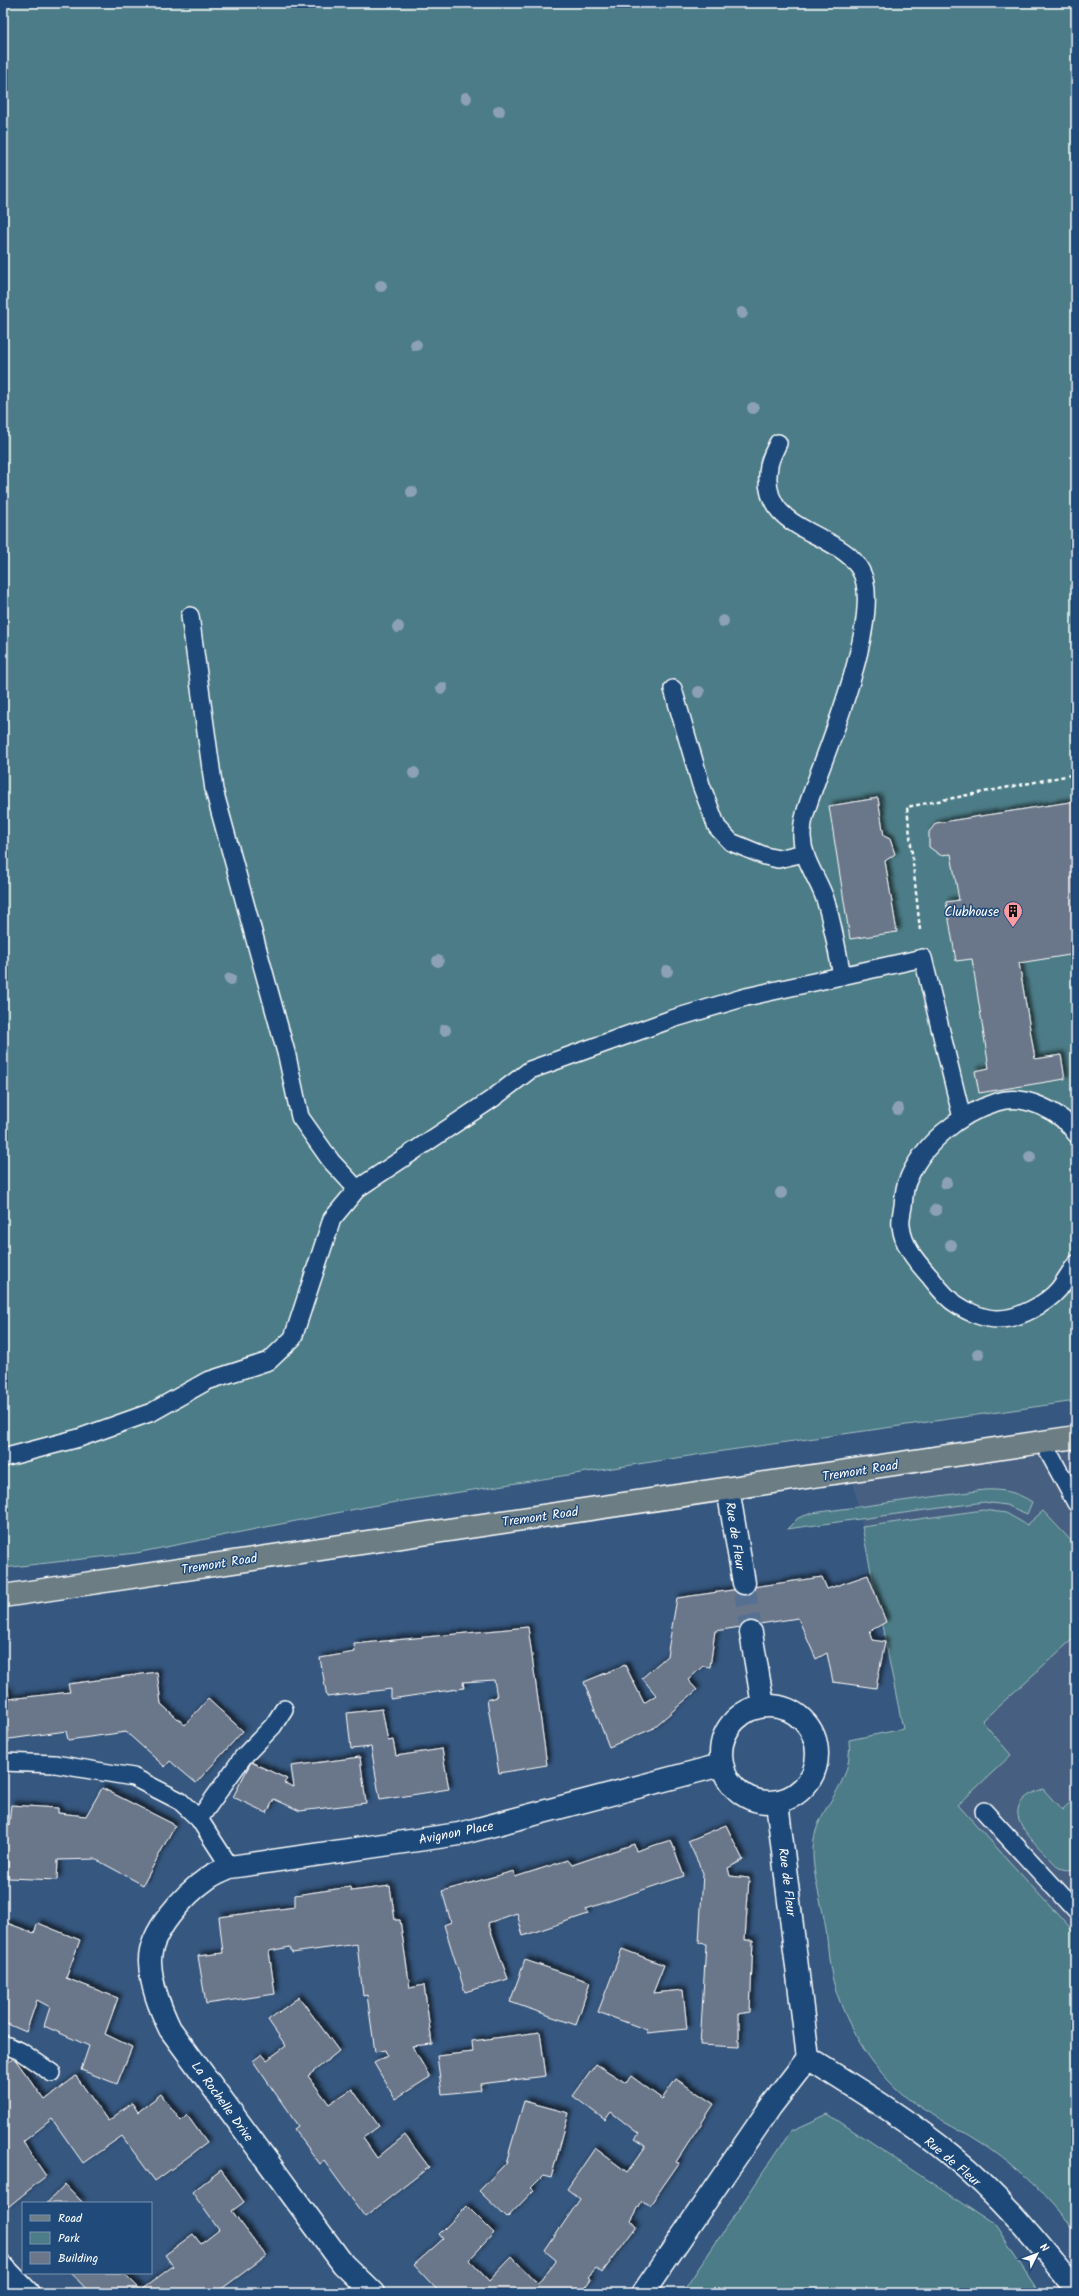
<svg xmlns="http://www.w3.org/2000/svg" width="1079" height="2296" viewBox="0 0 1079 2296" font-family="Kalam,sans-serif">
<defs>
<filter id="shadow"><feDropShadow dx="3.5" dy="-3.5" stdDeviation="2" flood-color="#0009"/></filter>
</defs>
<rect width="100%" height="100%" fill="#36577f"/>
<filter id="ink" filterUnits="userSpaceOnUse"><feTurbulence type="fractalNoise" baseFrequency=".025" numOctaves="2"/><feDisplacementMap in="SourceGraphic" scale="8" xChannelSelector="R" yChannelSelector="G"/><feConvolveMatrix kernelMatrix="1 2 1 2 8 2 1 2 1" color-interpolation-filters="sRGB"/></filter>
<g filter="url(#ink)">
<polygon fill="#466082" points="1076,1437 1076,1957 913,1774 851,1471"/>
<g fill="#4c7c87" stroke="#a6bec3">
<polygon points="3,3 1076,3 1076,1401 702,1454 371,1506 136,1553 3,1568"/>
<path d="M984,1490c18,-1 33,2 48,12l-5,12 -21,-9 -22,-3 -197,27 11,-11 14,-5z"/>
<path d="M983,1510l23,3 21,12 16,-14 33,35v90l-94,85 29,34 -53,50 118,130v298c-25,-33 -53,-61 -87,-85 -23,-17 -50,-28 -74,-44 -39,-28 -68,-75 -81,-120 -5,-17 -6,-37 -8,-55 -4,-26 -14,-54 -13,-81 2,-43 41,-59 36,-108l54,-11 -41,-202z"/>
<path d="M1043,1789l19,21 14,-13v24l-2,2 2,3v43l-8,1 -9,-2c-22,-24 -71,-61 -16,-79z"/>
<polygon points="828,2114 996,2226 1040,2293 682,2293 791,2131"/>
</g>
<g fill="#6b768a" stroke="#fff" filter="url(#shadow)">
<polygon points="878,798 884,836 890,839 895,854 885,861 897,932 850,939 829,806"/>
<polygon points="1076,801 1076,954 1019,963 1035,1059 1061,1055 1065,1079 979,1093 975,1071 989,1068 972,959 956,961 946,902 959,900 951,854 940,855 929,847 929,832 936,823"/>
<polygon points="868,1575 886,1622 870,1631 873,1640 885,1642 876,1688 833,1682 827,1653 816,1659 798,1618 715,1631 710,1667 703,1666 688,1680 697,1690 652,1729 609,1747 584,1682 625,1665 644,1703 656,1695 642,1678 667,1656 677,1598 822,1577 827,1589"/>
<polygon points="528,1627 547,1765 499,1773 487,1700 497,1697 494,1680 463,1682 464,1688 391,1699 391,1689 327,1697 320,1658 355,1652 354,1644"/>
<polygon points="157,1672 161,1704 185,1725 208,1699 243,1731 196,1783 170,1761 165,1767 126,1732 68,1740 66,1731 3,1740 3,1692 8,1691 9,1699 70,1692 68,1684"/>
<polygon points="382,1709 388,1741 393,1740 396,1756 442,1749 449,1789 380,1800 371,1747 351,1749 347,1713"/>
<polygon points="360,1757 366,1803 300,1811 274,1799 267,1813 233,1797 251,1762 287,1779 284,1783 294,1787 291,1766"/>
<polygon points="102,1788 175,1825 143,1885 95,1859 58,1860 57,1880 8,1878 8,1860 3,1859 3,1825 9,1825 11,1805 58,1808 58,1813 86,1816"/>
<polygon points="726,1825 743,1860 728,1868 730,1876 749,1878 745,1940 753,1940 750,2012 739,2014 739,2047 700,2045 706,1944 699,1943 703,1873 688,1841"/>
<polygon points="671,1840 684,1876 586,1909 588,1914 523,1936 517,1913 488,1923 508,1979 465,1992 444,1925 451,1922 442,1891 514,1871 515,1877 568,1860 572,1865 634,1844 636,1851"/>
<polygon points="390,1886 395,1920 400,1920 410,1988 424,1985 432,2044 412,2046 430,2077 395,2099 374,2063 387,2056 385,2050 375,2052 367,1995 363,1996 357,1944 292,1953 290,1947 269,1951 275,1994 206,2004 198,1956 223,1953 219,1917 295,1907 295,1895 350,1887 351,1891"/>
<polygon points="7,1923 34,1933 38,1923 80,1940 66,1978 118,1998 105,2034 132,2047 117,2084 81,2070 89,2046 44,2026 50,2007 37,2000 26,2032 3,2022 3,1928"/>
<polygon points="622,1949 664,1965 653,1993 683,1990 687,2029 647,2033 647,2030 598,2012"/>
<polygon points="525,1960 590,1982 576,2025 510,2002"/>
<polygon points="299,1997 339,2051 308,2076 329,2104 352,2089 379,2126 363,2138 377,2158 405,2135 429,2167 365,2217 324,2161 320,2164 294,2129 298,2126 253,2061 262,2054 267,2060 286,2046 268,2020"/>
<polygon points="540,2032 546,2076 480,2084 481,2090 442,2094 437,2056 473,2052 472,2041"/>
<polygon points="14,2058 45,2100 76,2076 108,2121 132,2103 138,2112 161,2094 181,2121 187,2115 207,2143 155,2181 122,2136 83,2163 52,2119 23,2142 46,2176 8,2207 3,2200 3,2066"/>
<polygon points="596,2064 626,2083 631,2076 662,2099 676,2079 714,2104 676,2162 679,2163 650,2205 642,2201 631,2221 636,2227 602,2273 596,2268 588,2277 591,2279 581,2293 440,2293 414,2265 443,2239 439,2234 467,2206 494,2233 469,2260 489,2281 512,2257 538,2284 556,2260 545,2251 580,2199 567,2189 595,2148 627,2172 646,2146 635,2139 639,2134 611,2112 605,2120 573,2096"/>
<polygon points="524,2101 569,2113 551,2178 543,2176 531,2188 534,2190 507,2218 479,2191 506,2163"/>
<polygon points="221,2170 244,2202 232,2211 266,2256 216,2293 90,2293 71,2273 124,2273 141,2290 173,2266 165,2255 193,2234 201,2244 219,2230 192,2192"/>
<polygon points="65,2184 83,2203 47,2203"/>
</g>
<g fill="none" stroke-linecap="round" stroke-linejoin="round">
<polyline stroke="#547092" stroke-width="22" stroke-dasharray="22 11" stroke-linecap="butt" points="744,1583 751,1633"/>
<g stroke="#fff" stroke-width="20">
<g id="lane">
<path d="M778,443c-3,7 -8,15 -9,23 -13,74 85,61 96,117 9,46 -29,145 -46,190 -6,19 -18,44 -17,64 1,24 16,41 23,62 8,25 12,51 17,77"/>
<polyline points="190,616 214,790 287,1056 300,1117 331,1161 357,1189"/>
<polyline points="673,689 701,785 717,827 731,842 765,856 778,859 804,853"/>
<path d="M1076,1134c-15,-23 -53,-41 -79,-32 -38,12 -75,42 -90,80 -3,7 -3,16 -4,24 -1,6 -3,14 -2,20 2,21 17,37 30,52 7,9 15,20 25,26 11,8 28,15 42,15 21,0 48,-15 61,-30 6,-8 11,-17 17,-25"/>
<polyline points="1043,1442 1076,1503"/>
<polyline points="3,1458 79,1438 152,1412 207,1381 269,1361 293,1338 332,1219 357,1189 492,1099 530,1070 672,1019 746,997 923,958 962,1118"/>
<polyline points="3,1762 55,1764 133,1777 180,1801 199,1819 230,1867"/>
<polyline points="984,1811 1076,1911"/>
<polyline points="199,1819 243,1757 273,1726 284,1709"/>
<polyline points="3,2044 20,2051 52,2073"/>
</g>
</g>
<g stroke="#fff" stroke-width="25">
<g id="street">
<polyline points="728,1489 744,1583"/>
<polyline points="751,1633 763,1705"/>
<circle cx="769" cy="1754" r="48"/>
<path d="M777,1802l31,256c49,31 99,61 144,98 47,38 86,86 124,133"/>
<polyline points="3,2267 28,2293"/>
<path d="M373,2293l-30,-29 -173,-235c-10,-21 -19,-43 -20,-67 -1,-30 35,-68 58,-84 7,-5 15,-8 22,-11l229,-33 262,-69"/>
<polyline points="643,2293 771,2106 808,2058"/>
</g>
</g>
<g stroke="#fff" stroke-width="25">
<polyline id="primary" points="3,1596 1076,1437"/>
</g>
<polyline stroke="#fff" stroke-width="2.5" stroke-dasharray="4 3" stroke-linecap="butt" points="920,930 907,807 1076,774"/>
<use href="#lane" stroke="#1f4a7a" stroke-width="17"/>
<use href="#street" stroke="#1f4a7a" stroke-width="22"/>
<use href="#primary" stroke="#6c7e84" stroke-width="22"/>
</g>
<g fill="#8ca1b5">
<circle cx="466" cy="98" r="6"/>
<circle cx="499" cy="111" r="6"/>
<circle cx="381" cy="286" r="6"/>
<circle cx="742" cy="313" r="6"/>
<circle cx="416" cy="345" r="6"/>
<circle cx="753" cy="408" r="6"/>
<circle cx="412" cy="492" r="6"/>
<circle cx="723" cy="621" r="6"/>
<circle cx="398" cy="627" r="6"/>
<circle cx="442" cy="688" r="6"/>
<circle cx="699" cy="692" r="6"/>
<circle cx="414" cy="773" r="6"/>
<circle cx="438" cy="961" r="6"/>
<circle cx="667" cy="971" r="6"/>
<circle cx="230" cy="979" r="6"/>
<circle cx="445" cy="1030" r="6"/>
<circle cx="898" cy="1109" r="6"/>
<circle cx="1030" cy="1157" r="6"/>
<circle cx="946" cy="1183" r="6"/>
<circle cx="781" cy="1193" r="6"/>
<circle cx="936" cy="1210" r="6"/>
<circle cx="951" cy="1245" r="6"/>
<circle cx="978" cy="1354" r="6"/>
</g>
</g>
<defs>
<g id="building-pin" transform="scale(1)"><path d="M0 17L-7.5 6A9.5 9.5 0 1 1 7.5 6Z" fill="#ff9aa2" stroke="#1f4a7a"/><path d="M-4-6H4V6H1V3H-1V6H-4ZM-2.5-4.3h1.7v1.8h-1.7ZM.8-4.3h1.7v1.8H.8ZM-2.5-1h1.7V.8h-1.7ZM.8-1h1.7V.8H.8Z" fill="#111"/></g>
</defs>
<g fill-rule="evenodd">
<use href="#building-pin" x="1013" y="911"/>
</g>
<g text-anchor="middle" stroke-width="3" stroke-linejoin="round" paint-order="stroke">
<g font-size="13" fill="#fff" stroke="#1f4a7a" text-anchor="end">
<text x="999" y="916">Clubhouse</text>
</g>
<g font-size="13" fill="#fff" stroke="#1f4a7a">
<text transform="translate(860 1470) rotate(-9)" y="5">Tremont Road</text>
<text transform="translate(540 1516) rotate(-8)" y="5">Tremont Road</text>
<text transform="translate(736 1536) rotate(81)" y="5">Rue de Fleur</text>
<text transform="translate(219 1563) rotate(-9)" y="5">Tremont Road</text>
<text transform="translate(456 1832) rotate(-11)" y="5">Avignon Place</text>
<text transform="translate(788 1882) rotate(83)" y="5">Rue de Fleur</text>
<text transform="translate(223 2101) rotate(54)" y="5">La Rochelle Drive</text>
<text transform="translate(953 2161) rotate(40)" y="5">Rue de Fleur</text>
</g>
</g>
<rect width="1079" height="2296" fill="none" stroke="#1f4a7a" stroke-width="16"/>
<rect x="8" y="8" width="1063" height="2280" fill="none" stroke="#fff" stroke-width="1.5" filter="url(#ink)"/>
<rect x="22" y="2202" width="130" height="72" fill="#1f4a7a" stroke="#7992af"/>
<rect x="30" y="2215" width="20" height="6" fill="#6c7e84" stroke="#7992af"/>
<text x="58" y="2222" font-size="12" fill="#ffffff">Road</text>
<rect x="30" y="2232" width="20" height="12" fill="#4c7c87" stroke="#7992af"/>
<text x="58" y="2242" font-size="12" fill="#ffffff">Park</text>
<rect x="30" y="2252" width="20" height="12" fill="#6b768a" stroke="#7992af"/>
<text x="58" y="2262" font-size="12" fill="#ffffff">Building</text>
<g transform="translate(1037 2254) rotate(48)" stroke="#1f4a7a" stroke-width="3" paint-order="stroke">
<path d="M0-3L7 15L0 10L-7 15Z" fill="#ffffff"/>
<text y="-6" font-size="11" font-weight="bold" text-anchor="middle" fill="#ffffff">N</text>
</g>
</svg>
